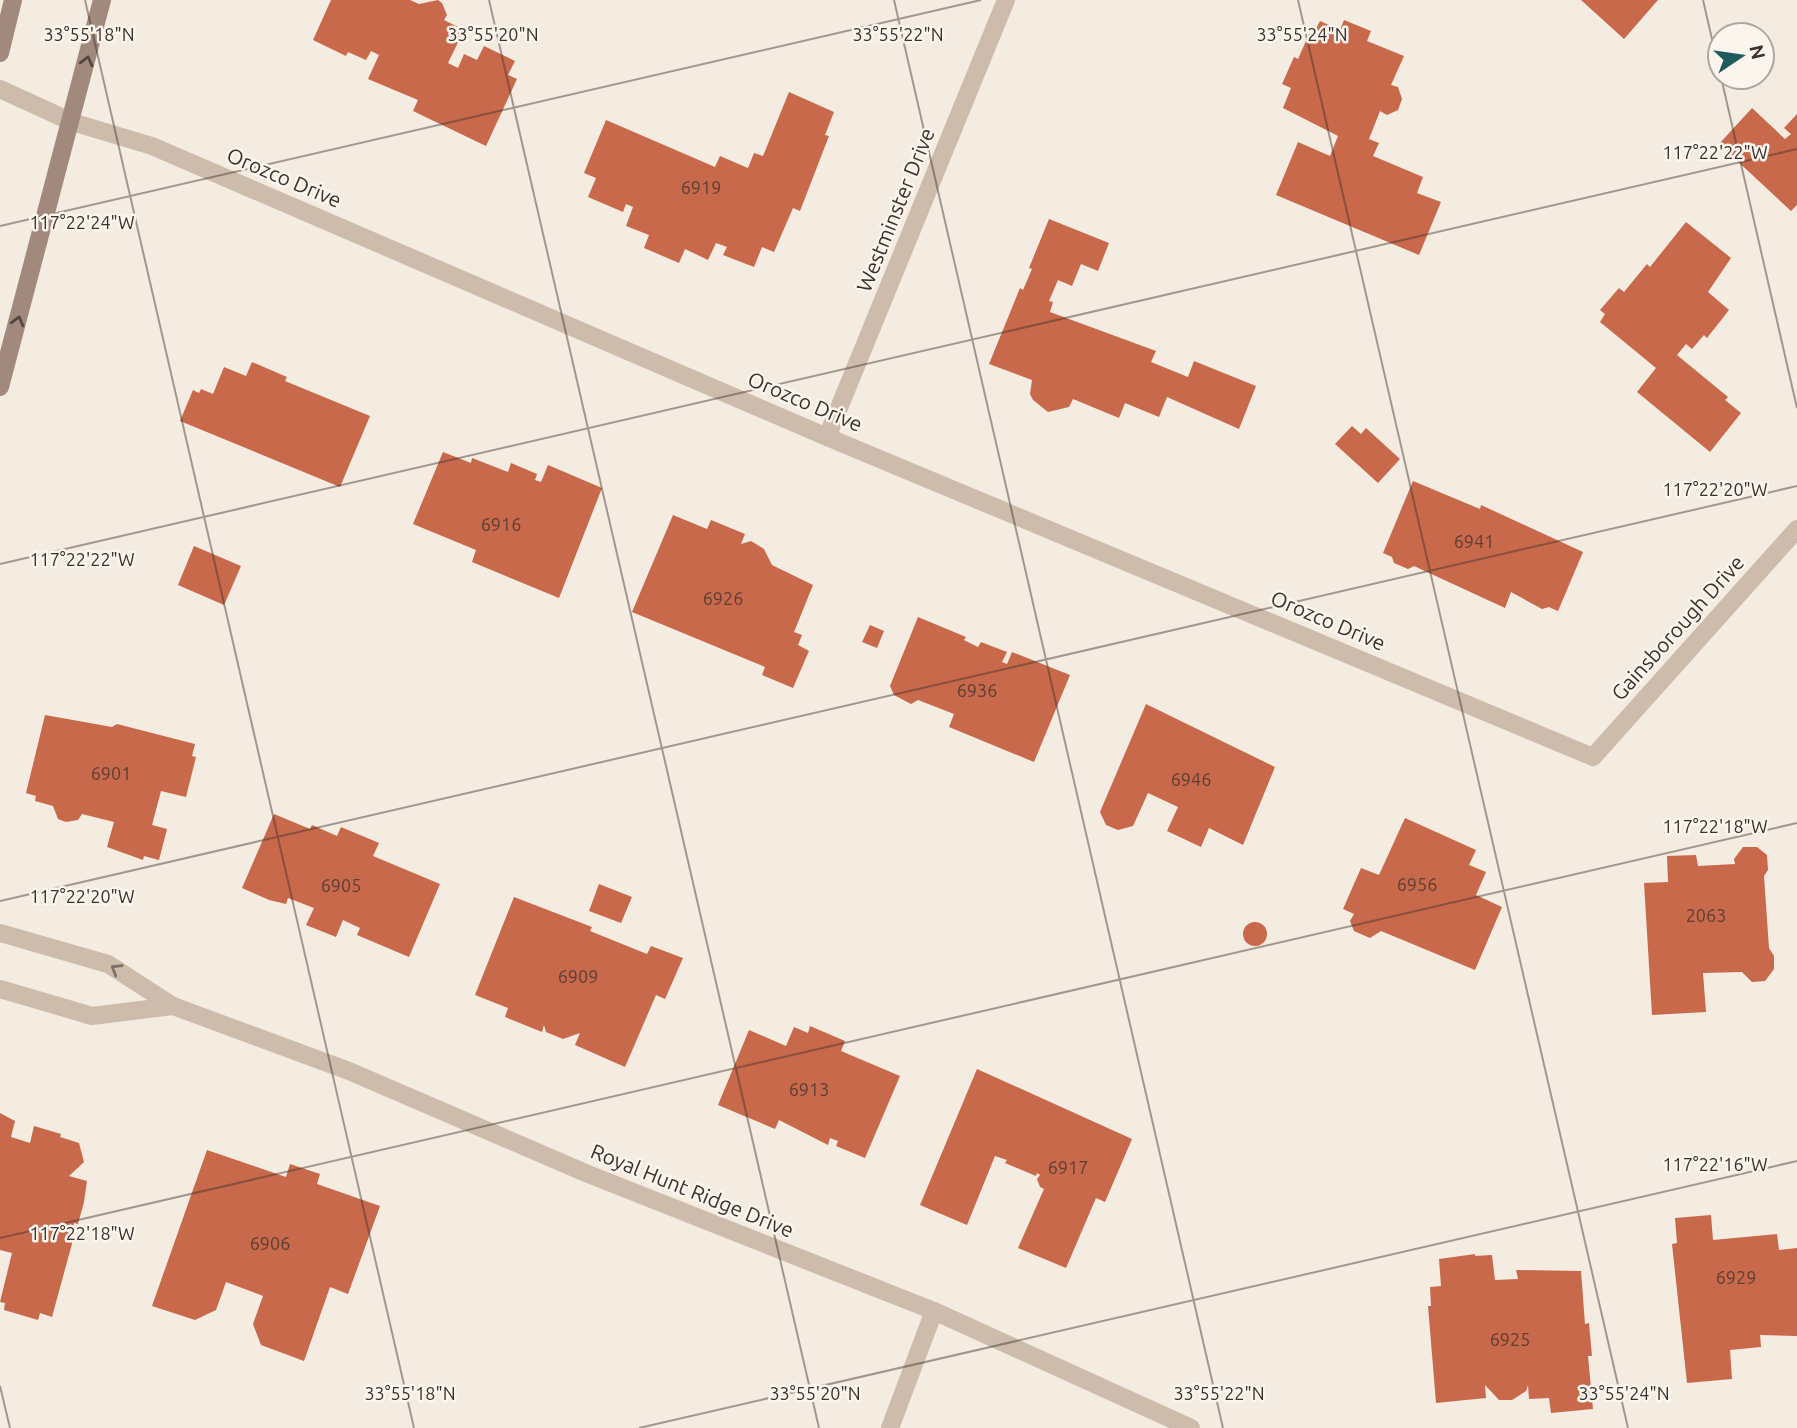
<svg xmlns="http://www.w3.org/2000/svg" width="1797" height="1428" viewBox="0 0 1797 1428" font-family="Ubuntu,sans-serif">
<rect width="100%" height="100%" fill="#f4ebe1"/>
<g fill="#c8694b">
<polygon points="331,0 410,0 419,4 438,0 442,3 447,15 444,20 464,30 448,63 458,68 464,54 477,60 484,46 515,61 508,75 517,79 486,146 413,111 418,100 368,79 379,55 371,51 366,60 348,52 346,56 313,40"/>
<polygon points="1581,0 1658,0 1624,39"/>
<polygon points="1344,20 1371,31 1367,41 1404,56 1391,85 1398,87 1402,99 1398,110 1387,115 1380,111 1369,139 1379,143 1373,156 1423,177 1417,193 1441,202 1419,255 1276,195 1298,142 1330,156 1338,136 1283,108 1291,88 1282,84 1294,57 1298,59 1309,34 1313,35 1320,21 1340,30"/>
<polygon points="789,92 834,112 825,135 829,136 800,211 793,208 774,252 762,247 754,267 723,255 727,247 716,243 708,260 685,249 679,263 644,248 649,235 626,226 633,207 626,204 623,212 588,197 596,178 584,173 606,120 715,167 720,156 748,168 754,153 763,156"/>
<polygon points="1752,108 1785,139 1791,134 1784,128 1797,114 1797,205 1791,211 1719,144"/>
<polygon points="1049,219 1109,243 1098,271 1081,264 1072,286 1058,280 1049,301 1053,302 1050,312 1156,351 1151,362 1188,377 1194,361 1256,386 1239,429 1167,397 1159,417 1125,403 1119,418 1073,399 1069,407 1048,412 1033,400 1030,394 1032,380 989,364 1020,288 1023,290 1032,269 1029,268"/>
<polygon points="1686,222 1731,258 1708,292 1729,310 1707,338 1704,335 1692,349 1686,344 1677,355 1728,397 1725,400 1741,413 1710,452 1637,392 1656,368 1600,322 1605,314 1600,310 1619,288 1624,292 1647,264 1650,267"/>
<polygon points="252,362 287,377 285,381 370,416 340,487 180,421 193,390 199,393 201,389 213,394 224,367 246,376"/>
<polygon points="1352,426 1361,434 1366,428 1400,459 1378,483 1335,444"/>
<polygon points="443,452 471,463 472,458 508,472 511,463 537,474 535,480 541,482 548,465 602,488 559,598 472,562 476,550 413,524"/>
<polygon points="1413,481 1480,509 1481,505 1583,552 1558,611 1549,607 1542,609 1511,592 1505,608 1414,566 1408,569 1394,563 1392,557 1383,553"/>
<polygon points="673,515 707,529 711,520 745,534 741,544 751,541 764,549 772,565 813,585 794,632 802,635 798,645 809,651 793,688 762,675 765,667 632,612"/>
<polygon points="194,546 241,566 224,605 178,585"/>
<polygon points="918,617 966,637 964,640 978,647 981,642 1007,652 1002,662 1007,664 1012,652 1070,675 1034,762 949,727 954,714 918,700 911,704 894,695 890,686"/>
<polygon points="870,625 884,631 877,648 862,642"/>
<polygon points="1146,704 1275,767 1243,845 1209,828 1201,847 1167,831 1178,807 1148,793 1133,826 1118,830 1106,825 1100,812"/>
<polygon points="45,715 112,727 117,724 195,744 192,756 196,757 186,797 161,791 152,825 167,829 159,860 144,856 143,860 107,847 114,822 82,814 78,820 66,822 58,819 53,806 35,801 36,796 26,793"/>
<polygon points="274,814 310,829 312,825 337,836 341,827 379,843 373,856 440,884 409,957 357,935 360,928 343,920 336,937 306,925 314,908 288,898 286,904 269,900 242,888"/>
<polygon points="1405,818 1476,850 1469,865 1486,872 1476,895 1502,907 1475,970 1381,931 1370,938 1354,931 1350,921 1354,914 1343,909 1361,868 1379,875"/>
<polygon points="1743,847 1757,847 1767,855 1768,870 1764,876 1769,948 1774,956 1774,969 1765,981 1752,982 1742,972 1703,973 1706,1012 1652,1015 1644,883 1668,882 1667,856 1696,855 1698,866 1735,864 1734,859"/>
<polygon points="599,884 632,897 621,923 589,911"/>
<polygon points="514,897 592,927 590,931 647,954 651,946 683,958 665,999 656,995 625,1067 575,1045 580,1033 563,1039 546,1032 544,1025 542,1032 505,1017 508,1008 475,995"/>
<circle cx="1255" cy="934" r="12"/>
<polygon points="810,1026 845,1041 841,1051 900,1076 865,1158 836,1146 838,1141 830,1138 828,1145 779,1120 775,1129 718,1105 749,1030 786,1046 794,1027 808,1033"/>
<polygon points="977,1069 1132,1139 1105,1202 1096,1198 1066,1268 1018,1248 1044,1189 1040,1187 1037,1179 1040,1175 1037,1173 1036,1176 1005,1163 1007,1160 995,1156 967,1225 920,1205"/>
<polygon points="0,1113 15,1121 11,1137 30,1143 34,1126 61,1134 60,1137 79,1143 84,1162 69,1176 87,1181 84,1202 78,1224 74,1223 70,1240 73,1240 52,1317 40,1313 38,1320 4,1310 5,1303 0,1302 12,1253 0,1250"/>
<polygon points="207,1150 286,1177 290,1164 320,1174 317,1184 380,1206 348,1294 330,1287 304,1361 261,1345 253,1324 263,1296 226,1282 216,1310 195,1320 152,1306"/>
<polygon points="1711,1215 1713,1240 1777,1234 1779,1250 1797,1248 1797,1336 1760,1335 1761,1347 1730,1350 1732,1379 1687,1383 1672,1244 1677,1243 1675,1218"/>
<polygon points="1475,1254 1475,1256 1492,1255 1495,1280 1518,1279 1516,1270 1581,1271 1585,1324 1589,1323 1592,1356 1588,1356 1593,1409 1551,1413 1549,1398 1529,1399 1528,1385 1526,1391 1512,1400 1499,1400 1485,1385 1486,1398 1436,1403 1428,1306 1431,1306 1430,1287 1441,1286 1439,1259"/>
</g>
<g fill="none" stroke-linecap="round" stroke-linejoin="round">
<g stroke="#cdbbac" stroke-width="18">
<polyline points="0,89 72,122 152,146 827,437 1593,757 1797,529"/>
<polyline points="827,437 1006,0"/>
<polyline points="0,933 108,964 173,1006 349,1071 588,1174 934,1311 1191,1428"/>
<polyline points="0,989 92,1016 173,1006"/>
<polyline points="890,1428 934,1311"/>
</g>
<g stroke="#a18a7d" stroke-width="18">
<polyline points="0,53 13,0"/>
<polyline points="0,387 102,0"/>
</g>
</g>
<defs><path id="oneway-chevron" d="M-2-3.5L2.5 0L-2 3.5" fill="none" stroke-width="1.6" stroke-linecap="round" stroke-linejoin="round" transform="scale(1.75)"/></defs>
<g stroke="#544640">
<use href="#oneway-chevron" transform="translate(87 61) rotate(-76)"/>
<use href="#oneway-chevron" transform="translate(18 321) rotate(-75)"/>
</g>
<use stroke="#7d6f65" href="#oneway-chevron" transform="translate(116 969) rotate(-149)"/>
<path fill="none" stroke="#3b302b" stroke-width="2" stroke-opacity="0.45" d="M85,0l329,1428M489,0l330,1428M894,0l329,1428M1298,0l330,1428M1703,0l17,74M1721,77l76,331M0,226l981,-226M0,564l1797,-415M0,901l1797,-415M0,1238l1797,-415M0,1386l10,42M639,1428l1158,-267"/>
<g text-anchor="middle" stroke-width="5" stroke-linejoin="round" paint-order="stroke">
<g font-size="18" fill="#5e3e33">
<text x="701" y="194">6919</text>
<text x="501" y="531">6916</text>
<text x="1474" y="548">6941</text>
<text x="723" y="605">6926</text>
<text x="977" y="697">6936</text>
<text x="111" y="780">6901</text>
<text x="1191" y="786">6946</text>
<text x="1417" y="891">6956</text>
<text x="341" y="892">6905</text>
<text x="1706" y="922">2063</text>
<text x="578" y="983">6909</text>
<text x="809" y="1096">6913</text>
<text x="1068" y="1174">6917</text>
<text x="270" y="1250">6906</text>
<text x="1736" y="1284">6929</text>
<text x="1510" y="1346">6925</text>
</g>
<g font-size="21" fill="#3b302b" stroke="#fbf5ee">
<text transform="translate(284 178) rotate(23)" y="7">Orozco Drive</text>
<text transform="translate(896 210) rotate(-68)" y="7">Westminster Drive</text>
<text transform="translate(805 402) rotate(23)" y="7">Orozco Drive</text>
<text transform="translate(1328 621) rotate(23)" y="7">Orozco Drive</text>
<text transform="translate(1678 628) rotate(-48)" y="7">Gainsborough Drive</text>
<text transform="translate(692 1191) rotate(22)" y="7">Royal Hunt Ridge Drive</text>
</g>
</g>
<g font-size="18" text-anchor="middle" fill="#3b302b" stroke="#fbf5ee" stroke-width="5" stroke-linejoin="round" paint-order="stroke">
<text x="89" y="41">33°55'18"N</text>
<text x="493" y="41">33°55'20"N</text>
<text x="898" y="41">33°55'22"N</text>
<text x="1302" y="41">33°55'24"N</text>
<text x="1715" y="159">117°22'22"W</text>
<text x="82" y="229">117°22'24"W</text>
<text x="1715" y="496">117°22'20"W</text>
<text x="82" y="566">117°22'22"W</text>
<text x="1715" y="833">117°22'18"W</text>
<text x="82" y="903">117°22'20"W</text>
<text x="1715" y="1171">117°22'16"W</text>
<text x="82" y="1240">117°22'18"W</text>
<text x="410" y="1400">33°55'18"N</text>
<text x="815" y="1400">33°55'20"N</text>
<text x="1219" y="1400">33°55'22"N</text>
<text x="1624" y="1400">33°55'24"N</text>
</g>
<g transform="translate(1741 56) rotate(77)"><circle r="33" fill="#fbf5ee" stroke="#aea6a0" stroke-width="2"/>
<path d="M0-5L12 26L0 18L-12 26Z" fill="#1f5a5e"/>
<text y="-10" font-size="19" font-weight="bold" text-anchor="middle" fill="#3b302b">N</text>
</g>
</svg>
